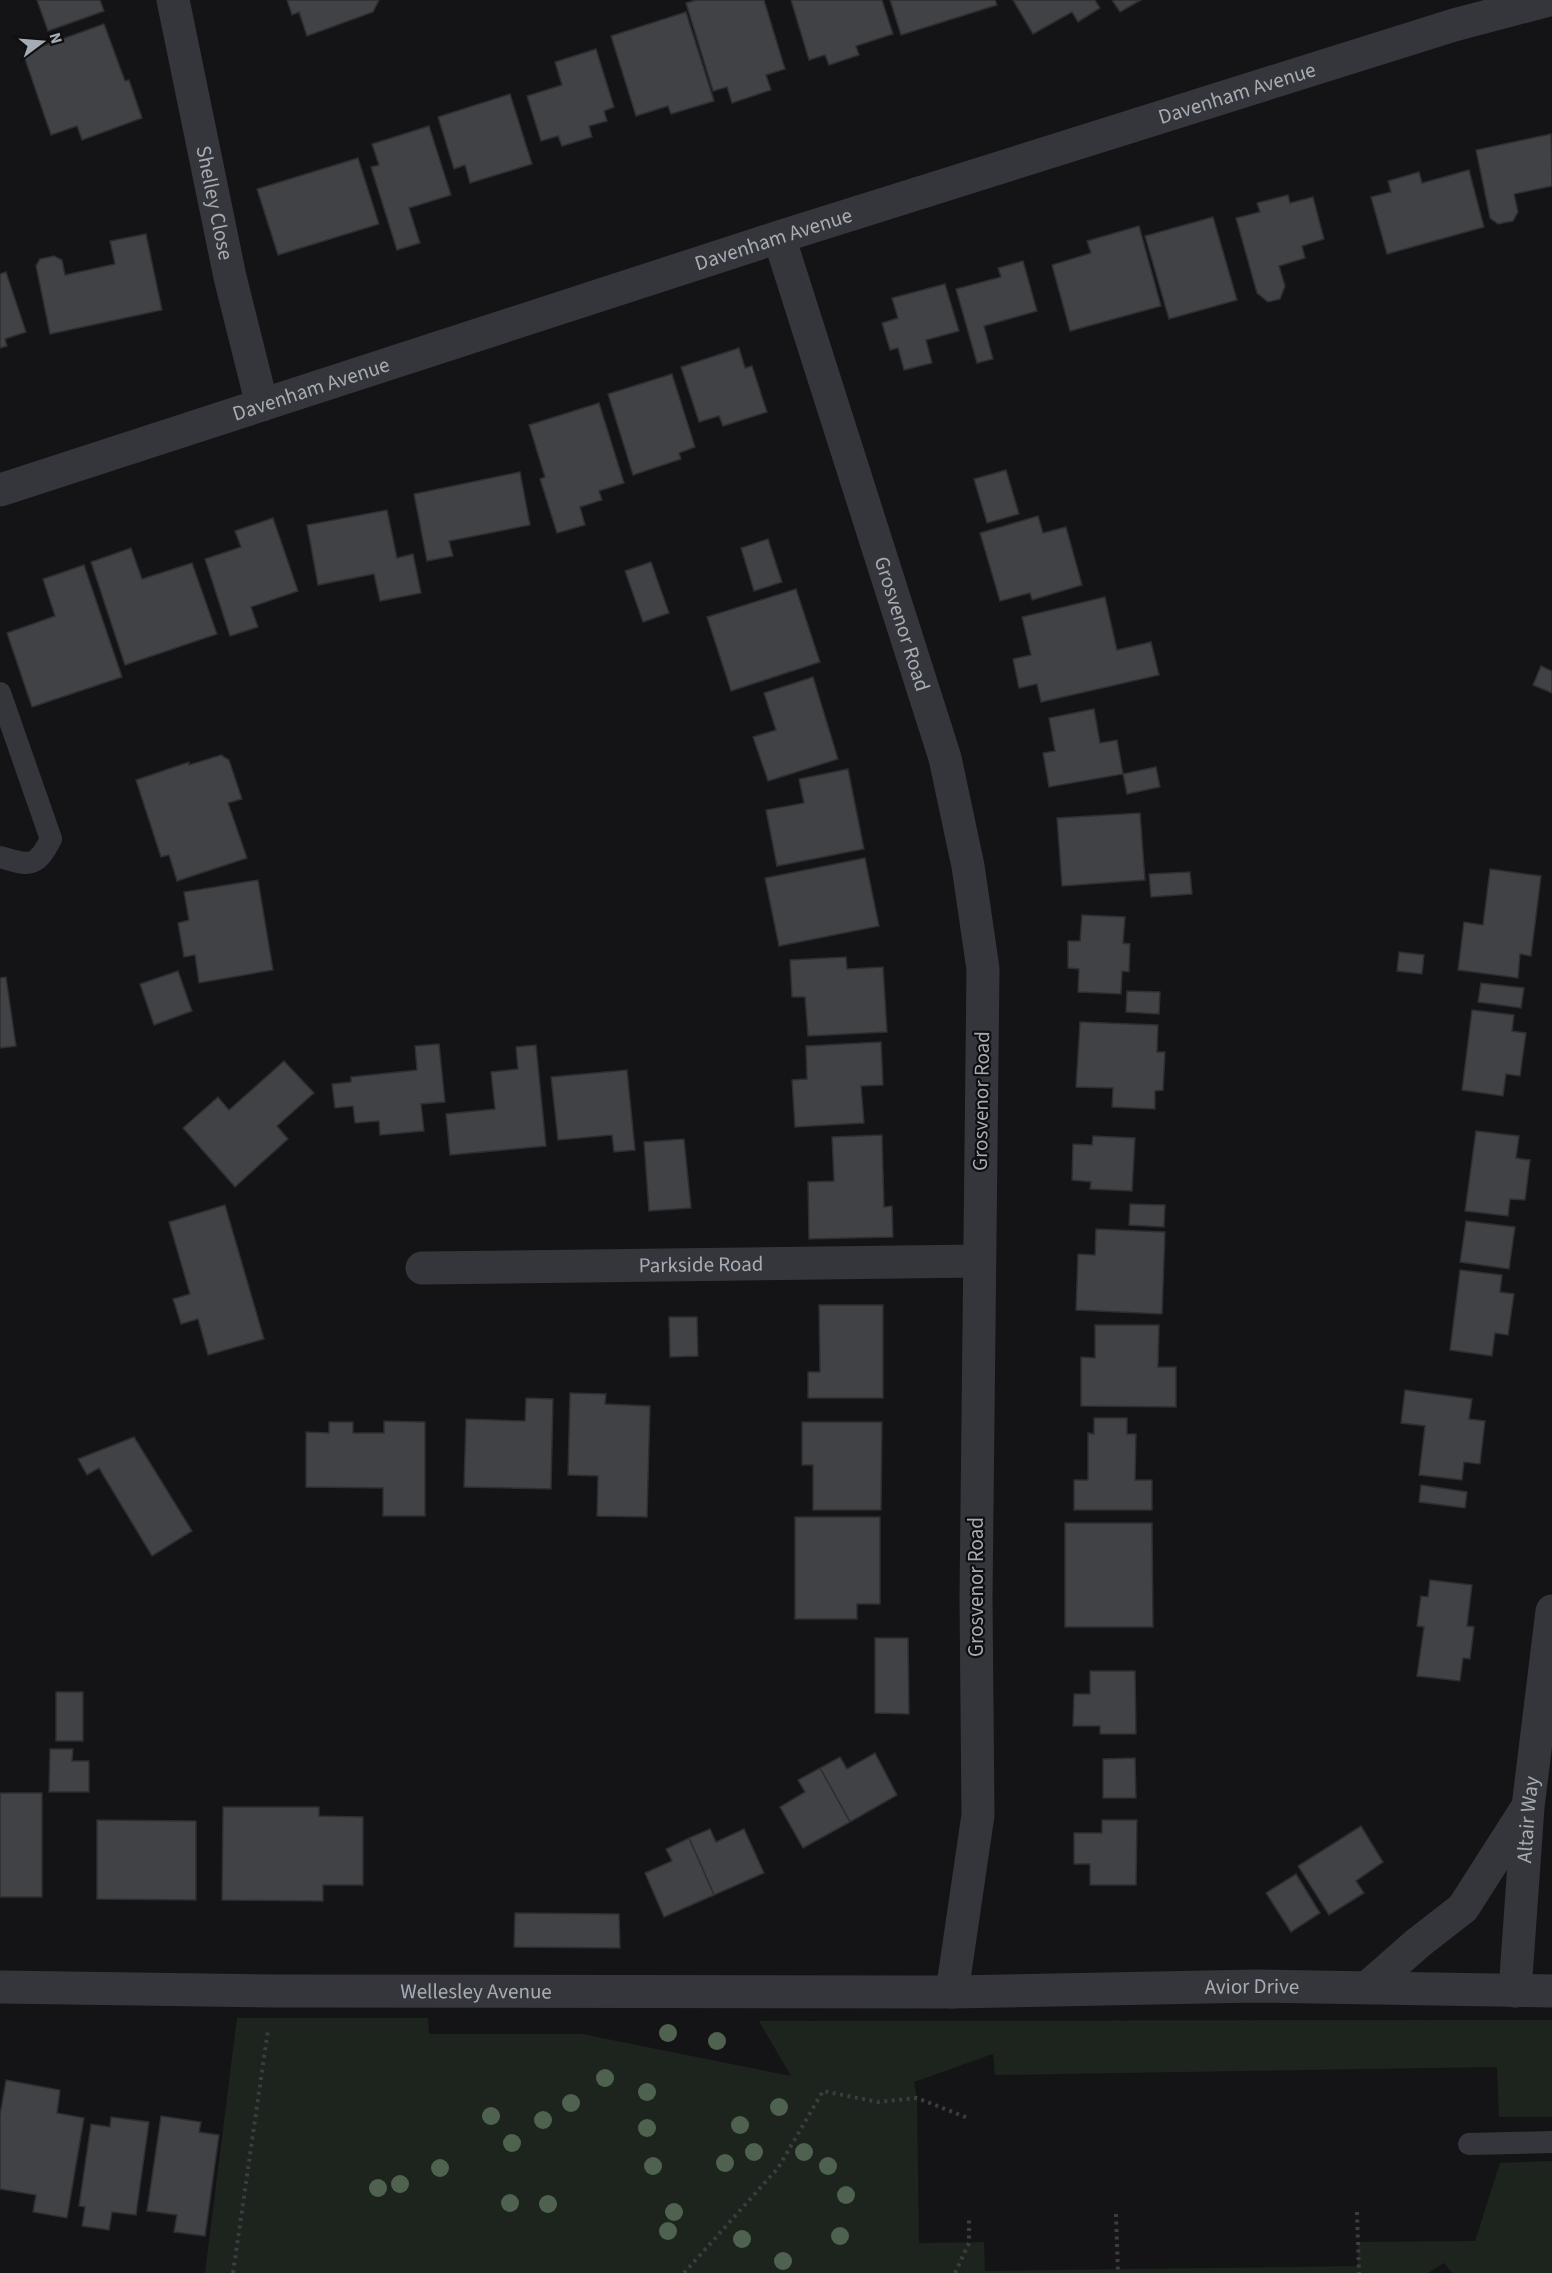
<svg xmlns="http://www.w3.org/2000/svg" width="1552" height="2273" viewBox="0 0 1552 2273" font-family="'Source Sans 3',sans-serif">
<rect width="100%" height="100%" fill="#141416"/>
<polygon fill="#1c241d" points="237,2018 428,2018 429,2034 582,2034 791,2076 759,2021 1552,2020 1552,2117 1499,2117 1497,2067 995,2075 993,2054 914,2082 917,2098 919,2243 984,2242 985,2271 1358,2266 1358,2242 1475,2241 1500,2163 1552,2161 1552,2273 1452,2273 1444,2263 1428,2273 205,2273"/>
<g fill="#404246" stroke="#2e2e32" stroke-width="1.5">
<polygon points="37,0 100,0 104,11 48,31"/>
<polygon points="287,0 379,0 373,12 307,36 299,12 292,15"/>
<polygon points="696,0 764,0 785,69 766,75 771,90 732,103 727,87 713,91 686,3"/>
<polygon points="791,0 882,0 893,34 856,46 859,55 829,65 825,55 809,60"/>
<polygon points="890,0 995,0 997,5 901,35"/>
<polygon points="1013,0 1095,0 1100,8 1078,22 1072,12 1033,34"/>
<polygon points="1112,0 1141,0 1120,12"/>
<polygon points="686,12 714,101 671,114 668,106 636,116 611,36"/>
<polygon points="104,24 125,81 129,80 142,118 82,140 77,126 51,135 23,53"/>
<polygon points="596,49 614,107 604,111 607,121 589,126 592,137 562,146 558,136 541,141 527,96 562,85 555,62"/>
<polygon points="510,94 532,164 470,183 465,165 454,169 438,117"/>
<polygon points="429,126 451,195 409,208 420,243 397,250 371,167 379,165 372,144"/>
<polygon points="1551,134 1552,186 1514,194 1518,212 1513,221 1498,224 1490,218 1476,150"/>
<polygon points="358,158 379,224 278,255 257,189"/>
<polygon points="1469,170 1484,227 1387,254 1371,197 1391,192 1388,181 1419,172 1422,183"/>
<polygon points="1288,195 1290,203 1313,197 1324,239 1302,246 1305,258 1279,266 1285,286 1280,299 1268,302 1257,293 1236,218 1260,212 1257,203"/>
<polygon points="1213,217 1237,300 1169,319 1145,236"/>
<polygon points="1139,226 1161,306 1070,331 1052,265 1091,253 1087,241"/>
<polygon points="146,234 162,310 50,334 36,266 40,259 54,256 62,260 65,275 115,264 110,241"/>
<polygon points="1023,261 1037,311 984,326 993,359 977,363 956,289 1001,277 998,268"/>
<polygon points="6,272 26,332 5,339 7,346 0,348 0,274"/>
<polygon points="945,284 959,331 926,340 932,363 904,370 898,348 890,350 882,323 898,318 892,298"/>
<polygon points="739,348 745,368 752,366 767,412 723,426 719,416 699,422 681,367"/>
<polygon points="672,374 695,447 679,453 681,459 633,475 608,394"/>
<polygon points="599,403 624,483 599,491 602,500 580,507 585,525 557,533 540,479 545,477 529,425"/>
<polygon points="1006,470 1019,514 987,523 974,479"/>
<polygon points="520,472 530,525 449,541 453,556 427,561 414,494"/>
<polygon points="387,510 397,558 413,554 421,593 380,601 374,574 318,585 307,525"/>
<polygon points="1038,516 1043,533 1066,527 1082,585 1032,600 1030,593 1000,601 980,533"/>
<polygon points="273,518 298,591 251,607 258,627 230,636 205,559 241,547 235,531"/>
<polygon points="768,539 782,582 754,591 741,548"/>
<polygon points="131,548 142,579 192,563 217,634 125,665 91,562"/>
<polygon points="651,562 669,613 643,622 625,571"/>
<polygon points="84,565 122,677 32,707 7,633 55,616 43,579"/>
<polygon points="796,589 820,662 731,691 707,617"/>
<polygon points="1105,597 1117,650 1151,642 1159,675 1041,702 1037,684 1019,688 1013,659 1031,655 1022,617"/>
<polygon points="1541,666 1552,671 1552,693 1533,685"/>
<polygon points="813,677 838,759 768,781 753,737 776,730 764,693"/>
<polygon points="1094,709 1100,743 1117,740 1123,774 1049,787 1043,753 1055,751 1049,718"/>
<polygon points="221,755 229,760 242,799 228,803 247,858 177,881 169,855 161,857 136,780 189,762 189,765"/>
<polygon points="1156,767 1160,787 1127,794 1123,774"/>
<polygon points="848,769 864,849 777,866 766,810 804,803 799,779"/>
<polygon points="1140,813 1145,880 1062,886 1057,818"/>
<polygon points="865,858 879,926 779,946 765,878"/>
<polygon points="1490,869 1541,876 1531,956 1520,954 1518,978 1458,970 1464,922 1483,925"/>
<polygon points="1190,872 1192,894 1151,897 1149,874"/>
<polygon points="258,880 273,970 199,983 195,955 184,957 178,923 189,920 184,892"/>
<polygon points="1082,915 1125,917 1123,943 1130,944 1129,972 1122,971 1121,994 1078,992 1079,969 1068,968 1068,941 1080,941"/>
<polygon points="1399,952 1424,955 1422,974 1397,971"/>
<polygon points="846,957 847,969 883,967 887,1032 808,1036 805,997 792,997 790,960"/>
<polygon points="178,971 192,1011 154,1025 140,984"/>
<polygon points="6,977 16,1046 0,1048 0,978"/>
<polygon points="1481,983 1524,988 1521,1008 1478,1002"/>
<polygon points="1127,991 1160,992 1159,1014 1126,1012"/>
<polygon points="1472,1010 1514,1015 1512,1031 1526,1033 1520,1076 1506,1074 1503,1096 1462,1090"/>
<polygon points="1080,1022 1158,1025 1157,1052 1165,1052 1163,1090 1155,1091 1155,1109 1112,1107 1113,1088 1076,1087"/>
<polygon points="881,1042 883,1085 861,1086 864,1123 795,1127 792,1080 807,1079 806,1046"/>
<polygon points="439,1044 445,1102 421,1104 424,1131 380,1135 379,1121 355,1123 353,1106 335,1108 332,1084 351,1082 351,1077 417,1070 415,1046"/>
<polygon points="536,1045 546,1146 450,1155 446,1114 495,1109 491,1072 518,1069 516,1047"/>
<polygon points="284,1061 314,1093 277,1126 288,1139 235,1187 183,1128 218,1097 229,1110"/>
<polygon points="627,1070 635,1150 614,1152 612,1135 558,1140 551,1077"/>
<polygon points="1476,1131 1519,1136 1516,1158 1530,1160 1525,1200 1510,1199 1508,1216 1465,1211"/>
<polygon points="882,1135 884,1207 892,1206 893,1237 809,1239 808,1182 834,1181 832,1137"/>
<polygon points="1093,1136 1135,1138 1132,1191 1090,1189 1091,1182 1072,1180 1073,1144 1092,1145"/>
<polygon points="684,1139 691,1208 649,1211 644,1142"/>
<polygon points="1130,1204 1165,1205 1164,1227 1129,1225"/>
<polygon points="225,1205 264,1339 208,1355 198,1319 181,1324 173,1299 190,1294 169,1222"/>
<polygon points="1466,1221 1515,1227 1509,1269 1460,1262"/>
<polygon points="1096,1229 1165,1232 1162,1314 1076,1310 1078,1254 1095,1255"/>
<polygon points="1460,1270 1502,1275 1500,1292 1514,1294 1508,1335 1495,1333 1492,1356 1450,1350"/>
<polygon points="819,1305 883,1305 883,1398 808,1398 808,1372 820,1372"/>
<polygon points="669,1317 697,1317 698,1356 670,1357"/>
<polygon points="1095,1325 1159,1325 1158,1367 1176,1367 1176,1407 1081,1406 1081,1357 1095,1358"/>
<polygon points="1405,1390 1472,1399 1469,1419 1485,1421 1480,1464 1464,1462 1462,1480 1419,1475 1425,1426 1401,1423"/>
<polygon points="570,1393 606,1394 605,1404 650,1406 647,1517 597,1516 598,1476 568,1475"/>
<polygon points="526,1398 553,1399 551,1489 464,1487 466,1419 525,1421"/>
<polygon points="1094,1418 1127,1418 1127,1434 1136,1434 1135,1480 1152,1480 1152,1510 1074,1510 1074,1480 1088,1480 1088,1433 1094,1434"/>
<polygon points="384,1421 425,1422 425,1516 383,1516 383,1488 306,1487 306,1432 329,1433 329,1422 353,1422 353,1433 384,1433"/>
<polygon points="802,1422 882,1422 881,1510 813,1510 813,1465 802,1465"/>
<polygon points="134,1437 192,1531 152,1556 99,1468 87,1475 78,1459"/>
<polygon points="1421,1485 1467,1492 1465,1508 1419,1502"/>
<polygon points="795,1517 880,1517 880,1604 857,1604 857,1619 795,1619"/>
<polygon points="1065,1523 1152,1523 1153,1627 1065,1627"/>
<polygon points="1430,1580 1472,1585 1467,1626 1474,1627 1470,1659 1463,1658 1460,1681 1417,1676 1424,1627 1417,1626 1421,1596 1428,1597"/>
<polygon points="875,1638 908,1638 909,1714 875,1713"/>
<polygon points="1090,1671 1135,1671 1136,1734 1100,1734 1100,1726 1073,1726 1074,1694 1090,1694"/>
<rect x="56" y="1692" width="27" height="49"/>
<polygon points="50,1749 73,1749 72,1761 89,1761 89,1792 49,1792"/>
<polygon points="875,1753 897,1795 850,1822 820,1768 840,1757 847,1769"/>
<polygon points="1135,1758 1136,1798 1103,1798 1103,1759"/>
<polygon points="820,1768 850,1822 803,1848 780,1807 805,1792 798,1780"/>
<rect x="0" y="1793" width="42" height="104"/>
<polygon points="223,1807 319,1807 319,1816 363,1817 363,1885 323,1885 323,1901 222,1900"/>
<polygon points="97,1820 196,1821 196,1900 97,1899"/>
<polygon points="1102,1820 1137,1820 1136,1885 1090,1885 1090,1864 1074,1864 1074,1833 1102,1833"/>
<polygon points="1361,1826 1383,1862 1356,1881 1364,1893 1329,1915 1298,1866"/>
<polygon points="710,1829 716,1842 744,1829 764,1873 714,1895 689,1838"/>
<polygon points="689,1838 714,1895 664,1917 645,1873 672,1861 666,1849"/>
<polygon points="1296,1874 1320,1913 1291,1932 1266,1893"/>
<polygon points="515,1913 619,1914 620,1948 514,1947"/>
<polygon points="6,2080 60,2090 57,2113 84,2118 67,2218 33,2212 36,2195 0,2189 0,2115"/>
<polygon points="161,2116 201,2122 199,2132 219,2135 205,2236 174,2232 177,2215 147,2211"/>
<polygon points="111,2117 149,2122 136,2215 112,2212 109,2230 82,2226 85,2207 79,2206 91,2124 110,2127"/>
</g>
<g fill="none" stroke-linecap="round" stroke-linejoin="round">
<g stroke="#3b3d42" stroke-width="4" stroke-dasharray="3 4.5" stroke-linecap="butt">
<polyline points="1357,2212 1359,2273"/>
<polyline points="1116,2214 1118,2273"/>
<polyline points="233,2273 268,2030"/>
<polyline points="684,2273 778,2168 823,2091 878,2102 917,2098 968,2118"/>
<polyline points="955,2273 969,2243 969,2216"/>
</g>
<g stroke="#35363b" stroke-width="22">
<path d="M0,693l51,146c-15,29 -21,27 -51,18"/>
<polyline points="1469,2144 1552,2142"/>
</g>
<g stroke="#35363b" stroke-width="33">
<path id="s1" d="M173,0l57,277 32,128"/>
<path id="s2" d="M779,237l166,521 23,108 15,103 -7,629 2,217 -26,177"/>
<path id="s3" d="M0,490l779,-253 675,-212 95,-25"/>
<path id="s4" d="M422,1268l557,-7"/>
<path id="s5" d="M0,1987l274,4 678,1 305,-6 295,5"/>
<polyline points="1368,1987 1418,1943 1463,1908 1525,1811"/>
<path id="s6" d="M1515,1991l13,-184 24,-196"/>
</g>
</g>
<g fill="#4e624f">
<circle cx="668" cy="2033" r="9"/>
<circle cx="717" cy="2041" r="9"/>
<circle cx="605" cy="2078" r="9"/>
<circle cx="647" cy="2092" r="9"/>
<circle cx="571" cy="2103" r="9"/>
<circle cx="779" cy="2107" r="9"/>
<circle cx="491" cy="2116" r="9"/>
<circle cx="543" cy="2120" r="9"/>
<circle cx="740" cy="2125" r="9"/>
<circle cx="647" cy="2128" r="9"/>
<circle cx="512" cy="2143" r="9"/>
<circle cx="754" cy="2152" r="9"/>
<circle cx="804" cy="2152" r="9"/>
<circle cx="725" cy="2163" r="9"/>
<circle cx="653" cy="2166" r="9"/>
<circle cx="828" cy="2166" r="9"/>
<circle cx="440" cy="2168" r="9"/>
<circle cx="400" cy="2184" r="9"/>
<circle cx="378" cy="2188" r="9"/>
<circle cx="846" cy="2195" r="9"/>
<circle cx="510" cy="2203" r="9"/>
<circle cx="548" cy="2204" r="9"/>
<circle cx="674" cy="2212" r="9"/>
<circle cx="668" cy="2231" r="9"/>
<circle cx="840" cy="2236" r="9"/>
<circle cx="742" cy="2239" r="9"/>
<circle cx="783" cy="2261" r="9"/>
</g>
<g text-anchor="middle" stroke-width="4.5" stroke-linejoin="round" paint-order="stroke">
<g font-size="21" fill="#a6acb6" stroke="#0f0f11">
<text dy="7" stroke="none"><textPath href="#s3" startOffset="1299">Davenham Avenue</textPath></text>
<text dy="7" stroke="none"><textPath href="#s1" startOffset="207">Shelley Close</textPath></text>
<text dy="7" stroke="none"><textPath href="#s3" startOffset="813">Davenham Avenue</textPath></text>
<text dy="7" stroke="none"><textPath href="#s3" startOffset="327">Davenham Avenue</textPath></text>
<text dy="7" stroke="none"><textPath href="#s2" startOffset="406">Grosvenor Road</textPath></text>
<text transform="translate(981 1101) rotate(-89)" y="7">Grosvenor Road</text>
<text dy="7" stroke="none"><textPath href="#s4" startOffset="279">Parkside Road</textPath></text>
<text transform="translate(976 1587) rotate(-90)" y="7">Grosvenor Road</text>
<text dy="7" stroke="none"><textPath href="#s6" startOffset="172">Altair Way</textPath></text>
<text dy="7" stroke="none"><textPath href="#s5" startOffset="1252">Avior Drive</textPath></text>
<text dy="7" stroke="none"><textPath href="#s5" startOffset="476">Wellesley Avenue</textPath></text>
</g>
</g>
<g transform="translate(42 42) rotate(74)" stroke="#0f0f11" stroke-width="4.5" paint-order="stroke">
<path d="M0-4.5L10 22L0 15L-10 22Z" fill="#a6acb6"/>
<text y="-9" font-size="16" font-weight="bold" text-anchor="middle" fill="#a6acb6">N</text>
</g>
</svg>
